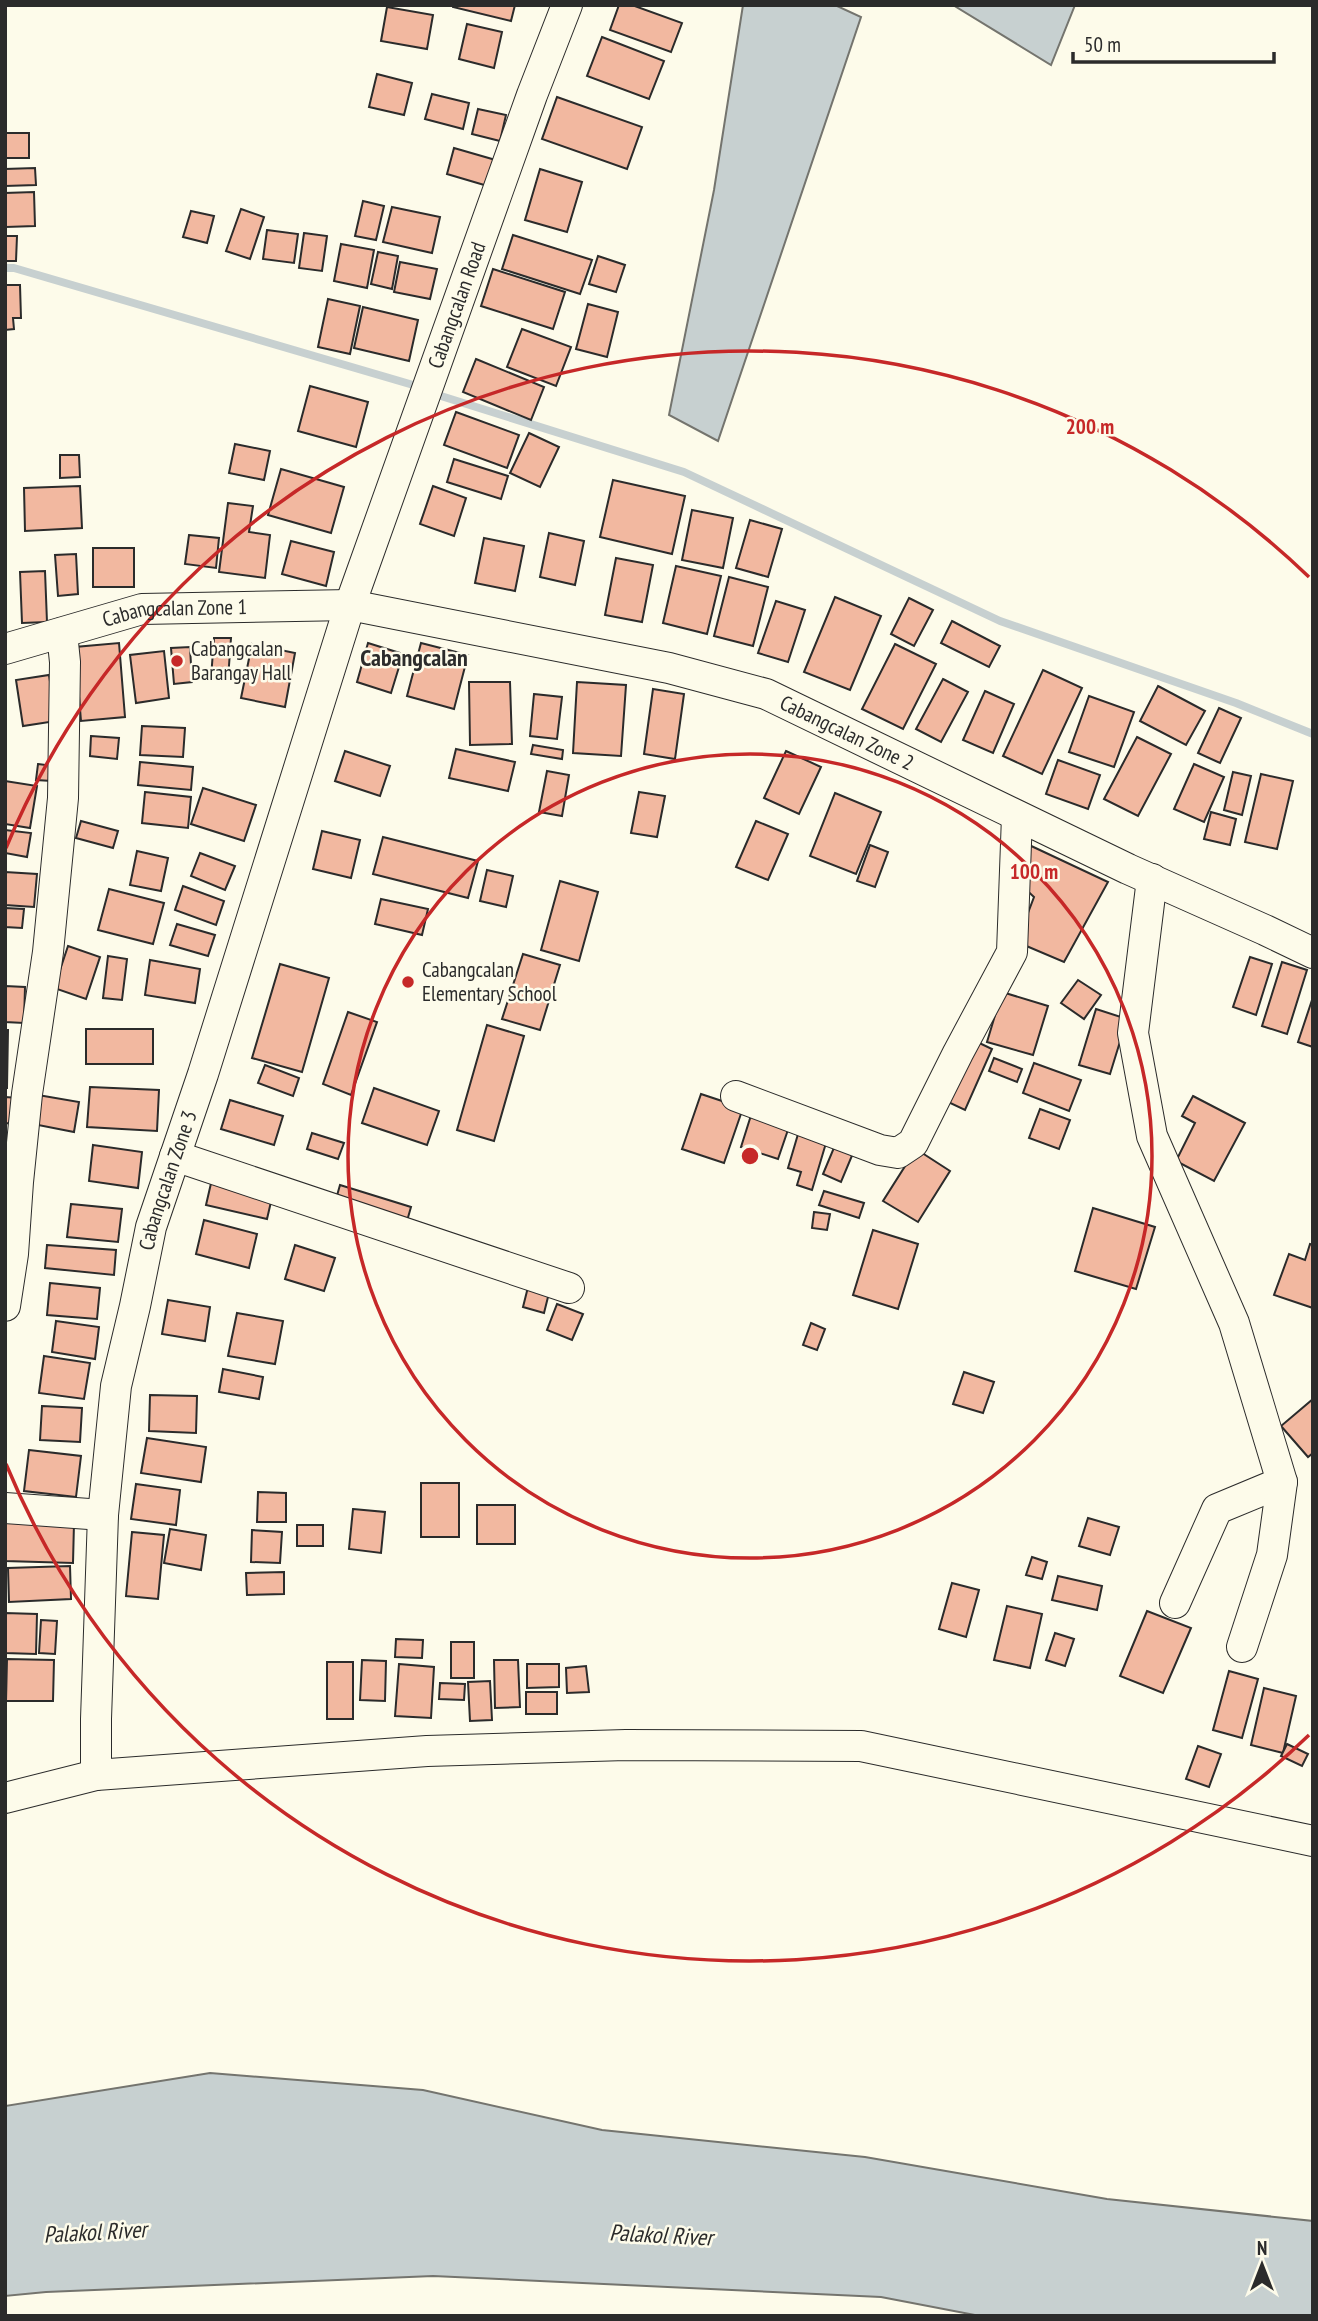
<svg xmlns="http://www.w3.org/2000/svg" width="1318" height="2321" viewBox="0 0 1318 2321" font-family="'PT Sans Narrow',sans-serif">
<rect width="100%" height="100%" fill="#fdfbea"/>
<g fill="#c7d0d0" stroke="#74746e" stroke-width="2">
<polygon points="743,5 835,5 861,17 718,441 669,415 714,190"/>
<polygon points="953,5 1075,5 1051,65"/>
<polygon points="210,2073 423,2090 602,2130 865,2157 1107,2199 1313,2221 1313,2316 980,2316 881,2297 433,2276 46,2292 5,2296 5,2106"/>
</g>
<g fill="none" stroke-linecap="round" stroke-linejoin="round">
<g stroke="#c7d0d0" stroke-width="8">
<polyline points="5,268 14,268 420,387"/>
<polyline points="441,396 684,472 1000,621 1236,703 1313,734"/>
</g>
</g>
<g fill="#f2b8a0" stroke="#2b2b2b" stroke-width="2">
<polygon points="453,5 515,5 511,21 453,7"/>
<polygon points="619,5 632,5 682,23 671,52 610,30"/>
<polygon points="387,7 433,15 427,49 381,41"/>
<polygon points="467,24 502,32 494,68 459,59"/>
<polygon points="602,37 664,61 649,99 587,76"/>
<polygon points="377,74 412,83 404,115 369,107"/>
<polygon points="432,94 469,103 463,129 425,119"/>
<polygon points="557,97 642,127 627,169 542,139"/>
<polygon points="478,109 506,115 500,141 472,134"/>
<rect x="5" y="133" width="24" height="25"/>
<polygon points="454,148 499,161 491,187 447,174"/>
<polygon points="35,168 36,185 5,186 5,169"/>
<polygon points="540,169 582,182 567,232 525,220"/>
<polygon points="34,192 35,226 6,227 5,193"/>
<polygon points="363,201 384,206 376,240 355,236"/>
<polygon points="392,207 440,217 432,253 383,242"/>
<polygon points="241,209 264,217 250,259 226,251"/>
<polygon points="191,211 214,216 207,243 183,237"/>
<polygon points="267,230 298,234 294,263 263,259"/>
<polygon points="304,233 327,236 322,271 299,268"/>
<polygon points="513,235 592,260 580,294 502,269"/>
<polygon points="5,236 17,236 16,261 5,261"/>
<polygon points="341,244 374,250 367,288 334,281"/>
<polygon points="378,252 398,256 392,289 371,284"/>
<polygon points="598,256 625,265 616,292 589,284"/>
<polygon points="400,262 437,269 430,299 394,292"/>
<polygon points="493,269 565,292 553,329 481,306"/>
<polygon points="5,285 20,285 21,318 13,318 14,329 5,330"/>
<polygon points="328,299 360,306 350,354 318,347"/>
<polygon points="588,304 618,312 607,357 576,349"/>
<polygon points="363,307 418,320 409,361 354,348"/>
<polygon points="522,329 571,347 556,386 507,367"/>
<polygon points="476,359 544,387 531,420 463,392"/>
<polygon points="310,386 368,402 356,447 298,431"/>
<polygon points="456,412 519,435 507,468 444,445"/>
<polygon points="529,433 559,447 540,487 510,473"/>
<polygon points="235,444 270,451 264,480 229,473"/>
<polygon points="60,455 79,455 80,477 60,478"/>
<polygon points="454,459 508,476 501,499 447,482"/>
<polygon points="281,469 344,487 331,533 268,515"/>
<polygon points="613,480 685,496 672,554 600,537"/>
<polygon points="80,486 82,528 25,531 24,488"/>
<polygon points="433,486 466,498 454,536 420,524"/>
<polygon points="228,503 253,506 249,532 270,535 265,578 219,572"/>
<polygon points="692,510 733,518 723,568 682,560"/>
<polygon points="750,520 782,529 768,577 736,568"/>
<polygon points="549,533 584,541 575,585 540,577"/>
<polygon points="189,535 219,538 216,568 185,564"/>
<polygon points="484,538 524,546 515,591 475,583"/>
<polygon points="291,541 334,552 326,586 282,574"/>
<rect x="93" y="548" width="41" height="39"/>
<polygon points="76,554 78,594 58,596 55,555"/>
<polygon points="616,558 653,565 642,622 605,615"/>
<polygon points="676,566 721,576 707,634 663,623"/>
<polygon points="45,571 47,622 22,623 20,572"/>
<polygon points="729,577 768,587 753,646 714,636"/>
<polygon points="835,597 881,616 850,690 804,672"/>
<polygon points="909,598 933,610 914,646 891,634"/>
<polygon points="776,601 805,610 788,662 758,653"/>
<polygon points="952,621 1000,646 989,667 941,643"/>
<polygon points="214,638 231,638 228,679 211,678"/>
<polygon points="119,643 125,717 81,721 75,647"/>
<polygon points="368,643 403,654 391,693 357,682"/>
<polygon points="421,643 468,655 454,709 407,696"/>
<polygon points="252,644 295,653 285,707 241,698"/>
<polygon points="895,644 936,664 903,729 862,709"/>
<polygon points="190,647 192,682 174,684 171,648"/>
<polygon points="164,651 169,698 136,703 130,655"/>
<polygon points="1043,670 1082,688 1042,774 1003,756"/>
<polygon points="49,675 56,721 23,726 16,680"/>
<polygon points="943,679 968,692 941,742 916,729"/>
<polygon points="469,682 510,682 512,744 470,745"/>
<polygon points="577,682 626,685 621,756 573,753"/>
<polygon points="1158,686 1205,711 1186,745 1140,721"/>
<polygon points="653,689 684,694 675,759 644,754"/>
<polygon points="985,691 1014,704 993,753 963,740"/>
<polygon points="534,694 562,697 557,739 530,736"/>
<polygon points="1089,696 1134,712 1114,767 1069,752"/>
<polygon points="1219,708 1241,718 1220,763 1198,753"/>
<polygon points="142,726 185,728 183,757 140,755"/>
<polygon points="91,736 119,738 117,759 90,756"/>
<polygon points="1137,737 1171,754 1138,816 1104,799"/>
<polygon points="533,745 563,750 562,759 531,754"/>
<polygon points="456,749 515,762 508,791 449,778"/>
<polygon points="345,751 390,766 380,796 335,781"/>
<polygon points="786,751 821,767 799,814 764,798"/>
<polygon points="1058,760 1100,775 1088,809 1046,794"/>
<polygon points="140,762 193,767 191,790 138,785"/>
<polygon points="38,764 54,766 52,781 36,780"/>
<polygon points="1194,764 1224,777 1204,822 1174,809"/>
<polygon points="547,771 569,775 562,816 539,812"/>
<polygon points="1233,772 1251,776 1242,815 1224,810"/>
<polygon points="1261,774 1293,781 1277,849 1245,842"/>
<polygon points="5,781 37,786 30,828 5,824"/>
<polygon points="203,788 256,805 244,841 191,824"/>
<polygon points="145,792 191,797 188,828 142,823"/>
<polygon points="639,792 665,796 657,837 631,833"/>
<polygon points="835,793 881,812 856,874 810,856"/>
<polygon points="1211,812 1236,819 1230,845 1204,839"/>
<polygon points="81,821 118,831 113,848 76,838"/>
<polygon points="756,821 788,834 768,880 736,867"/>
<polygon points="5,830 31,833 27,857 5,853"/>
<polygon points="322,831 360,840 351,878 313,869"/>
<polygon points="383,837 478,861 468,898 373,874"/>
<polygon points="1027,844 1108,882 1064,962 1017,942 1034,897 1020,884"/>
<polygon points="870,845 888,852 875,887 857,881"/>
<polygon points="137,851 168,858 161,891 130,885"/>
<polygon points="200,853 235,866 225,890 191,876"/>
<polygon points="487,870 513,876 506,907 480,901"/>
<polygon points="5,872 37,874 34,907 5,905"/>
<polygon points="560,881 598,892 579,961 541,950"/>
<polygon points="183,886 224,901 216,925 175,910"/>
<polygon points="109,889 164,903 153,944 98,930"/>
<polygon points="381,899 428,909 422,935 375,924"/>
<polygon points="5,908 24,909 22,928 5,927"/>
<polygon points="177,924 215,935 208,956 170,945"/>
<polygon points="68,946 100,957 86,999 54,988"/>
<polygon points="523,954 560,965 540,1030 502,1019"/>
<polygon points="108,956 127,959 122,1000 103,998"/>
<polygon points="1250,957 1272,964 1256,1015 1233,1007"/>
<polygon points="150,960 200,969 195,1003 145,995"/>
<polygon points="1282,962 1307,970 1287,1034 1262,1026"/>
<polygon points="280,964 329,978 302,1072 252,1058"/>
<polygon points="1078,980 1101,995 1084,1019 1061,1003"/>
<polygon points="5,986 25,987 24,1023 5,1022"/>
<polygon points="1002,992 1048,1006 1033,1055 987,1042"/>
<polygon points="1313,997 1313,1047 1298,1042"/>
<polygon points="1096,1009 1127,1019 1110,1074 1079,1065"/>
<polygon points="348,1012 377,1022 351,1095 323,1084"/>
<polygon points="487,1025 524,1036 494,1141 457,1130"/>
<rect x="86" y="1029" width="67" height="35"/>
<polygon points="5,1030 8,1030 7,1088 5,1088"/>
<polygon points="973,1040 992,1049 965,1110 946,1101"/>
<polygon points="994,1058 1022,1069 1017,1082 989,1071"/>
<polygon points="1034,1063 1081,1080 1069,1111 1023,1093"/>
<polygon points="265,1065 299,1078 293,1096 258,1083"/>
<polygon points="90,1087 159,1090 157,1131 87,1127"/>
<polygon points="374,1088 439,1111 427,1145 362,1123"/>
<polygon points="701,1094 743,1108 724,1163 682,1149"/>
<polygon points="38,1095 79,1102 74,1132 33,1124"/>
<polygon points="1193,1096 1245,1123 1214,1181 1176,1161 1195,1123 1182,1116"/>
<polygon points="5,1097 18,1098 15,1124 5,1123"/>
<polygon points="230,1100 283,1116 274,1145 221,1129"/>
<polygon points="753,1109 791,1121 778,1159 741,1147"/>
<polygon points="1040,1109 1070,1120 1059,1149 1029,1138"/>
<polygon points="801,1124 829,1133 812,1190 797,1185 801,1172 788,1168"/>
<polygon points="312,1133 344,1143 338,1159 307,1149"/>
<polygon points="838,1138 856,1146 841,1182 823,1174"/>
<polygon points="93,1145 142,1152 138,1188 89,1181"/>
<polygon points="916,1149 950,1171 918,1222 883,1201"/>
<polygon points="212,1179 273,1193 267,1219 206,1205"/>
<polygon points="340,1185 411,1207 405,1228 334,1206"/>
<polygon points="824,1191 864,1203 859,1218 819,1205"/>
<polygon points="71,1204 122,1209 118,1242 67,1237"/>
<polygon points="1093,1208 1155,1227 1136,1289 1075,1271"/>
<polygon points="814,1212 830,1214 827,1230 812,1228"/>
<polygon points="204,1220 257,1234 249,1268 196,1254"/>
<polygon points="873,1230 918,1244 898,1309 853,1295"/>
<polygon points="1310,1244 1313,1245 1313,1308 1274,1295 1289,1254 1305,1260"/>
<polygon points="47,1245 116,1250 114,1275 45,1268"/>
<polygon points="295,1245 335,1258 324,1291 285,1279"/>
<polygon points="50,1283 100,1288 97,1319 47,1315"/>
<polygon points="528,1287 549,1293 544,1313 523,1307"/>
<polygon points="168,1300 210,1307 205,1341 162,1334"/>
<polygon points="557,1304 583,1314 572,1340 547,1330"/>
<polygon points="237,1313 283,1321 275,1364 228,1356"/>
<polygon points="56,1321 99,1327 95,1359 52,1352"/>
<polygon points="811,1323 825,1329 817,1350 803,1345"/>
<polygon points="44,1356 90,1363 84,1399 39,1393"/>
<polygon points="223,1369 263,1377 259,1399 219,1392"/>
<polygon points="964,1372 994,1382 983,1413 953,1404"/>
<polygon points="150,1395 197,1396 196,1433 149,1431"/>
<polygon points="1313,1399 1313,1453 1308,1457 1281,1426"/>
<polygon points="42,1406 82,1408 80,1442 40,1440"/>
<polygon points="147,1438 206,1447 201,1482 141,1473"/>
<polygon points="29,1450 81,1456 76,1497 24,1491"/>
<rect x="421" y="1483" width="38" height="54"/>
<polygon points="136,1484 180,1490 176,1525 131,1519"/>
<polygon points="258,1492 286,1493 286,1522 257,1522"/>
<rect x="477" y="1505" width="38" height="39"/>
<polygon points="353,1509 385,1512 381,1553 349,1549"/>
<polygon points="1088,1518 1119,1527 1110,1555 1079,1546"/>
<polygon points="5,1521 74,1523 73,1563 5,1561"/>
<rect x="297" y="1525" width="26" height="21"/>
<polygon points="170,1529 206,1535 201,1570 164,1563"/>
<polygon points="252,1530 282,1532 280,1563 251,1562"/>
<polygon points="132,1532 164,1535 158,1599 126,1596"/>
<polygon points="1032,1557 1047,1562 1042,1579 1026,1575"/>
<polygon points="70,1566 71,1599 9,1602 8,1568"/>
<polygon points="284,1572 284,1594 247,1595 246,1573"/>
<polygon points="1058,1576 1102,1586 1097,1610 1052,1600"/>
<polygon points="952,1583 979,1590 966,1637 939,1629"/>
<polygon points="1007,1606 1042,1614 1030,1668 994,1660"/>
<polygon points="1147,1611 1191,1628 1163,1693 1120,1676"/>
<polygon points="5,1613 37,1614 36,1654 5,1653"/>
<polygon points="41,1620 57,1621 55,1654 39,1653"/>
<polygon points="1055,1633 1074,1639 1065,1666 1046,1660"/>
<polygon points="396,1639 423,1640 422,1658 395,1657"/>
<rect x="451" y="1642" width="23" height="36"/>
<polygon points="7,1659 54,1660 53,1701 6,1701"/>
<polygon points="362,1660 386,1661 385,1701 360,1700"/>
<polygon points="494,1660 518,1660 520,1707 495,1708"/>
<rect x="327" y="1662" width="26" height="57"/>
<polygon points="399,1664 434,1667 431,1718 395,1716"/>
<polygon points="527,1664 559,1664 559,1687 527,1688"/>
<polygon points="586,1666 589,1692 567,1693 566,1668"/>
<polygon points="1229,1671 1258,1679 1242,1738 1213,1730"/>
<polygon points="490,1681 492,1720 470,1721 468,1682"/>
<polygon points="440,1683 465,1684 464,1700 439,1699"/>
<polygon points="1264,1688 1296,1696 1283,1753 1251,1745"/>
<rect x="526" y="1692" width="31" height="22"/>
<polygon points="1287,1744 1308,1754 1302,1766 1281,1756"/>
<polygon points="1198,1746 1221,1754 1209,1787 1186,1779"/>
</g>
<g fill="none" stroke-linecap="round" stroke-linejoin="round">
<g stroke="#2b2b2b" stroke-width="32">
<g id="minor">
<path id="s1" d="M5,649l137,-40 208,-4 319,63 97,26 362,175 137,61 48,23"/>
<polyline points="1152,879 1133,1033 1152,1136 1234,1323 1282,1482 1217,1509 1175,1603"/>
<polyline points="736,1096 880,1150 898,1153 913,1143 958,1053 1012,952 1017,816"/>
<polyline points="175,1156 569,1288"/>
<polyline points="5,1306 13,1254 18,1182 27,1094 48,952 63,798 65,662 62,633"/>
<polyline points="5,1508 103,1515"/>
<polyline points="1242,1647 1272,1555 1282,1482"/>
<path id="s2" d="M96,1775v-56l7,-204 13,-129 19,-80 16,-79 52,-153 147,-469 182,-510 35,-90"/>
<polyline points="5,1798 96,1775 427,1751 626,1745 861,1746 1313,1841"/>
</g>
</g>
<use href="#minor" stroke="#fdfbea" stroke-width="30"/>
</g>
<g fill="none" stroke="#c62828" stroke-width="3.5">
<circle cx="750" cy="1156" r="402"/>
<path d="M1309 1735A805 805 0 0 1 6 1464M6 848A805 805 0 0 1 1309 577"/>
</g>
<g fill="#c62828" stroke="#fdfbea" stroke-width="2.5">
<circle cx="177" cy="661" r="7"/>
<circle cx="408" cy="982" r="7"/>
</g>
<g text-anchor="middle" stroke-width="5" stroke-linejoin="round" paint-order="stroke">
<g font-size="21" fill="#2b2b2b" stroke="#fdfbea">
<text dy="7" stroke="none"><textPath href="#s2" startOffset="1524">Cabangcalan Road</textPath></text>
<text dy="7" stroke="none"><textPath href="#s1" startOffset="175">Cabangcalan Zone 1</textPath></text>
<text dy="7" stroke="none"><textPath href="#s1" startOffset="866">Cabangcalan Zone 2</textPath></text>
<text dy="7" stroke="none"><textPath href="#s2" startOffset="602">Cabangcalan Zone 3</textPath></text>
</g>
<g font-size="21" fill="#2b2b2b" stroke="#fdfbea" text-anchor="start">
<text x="191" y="656">Cabangcalan<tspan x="191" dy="24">Barangay Hall</tspan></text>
<text x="422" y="977">Cabangcalan<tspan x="422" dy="24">Elementary School</tspan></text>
</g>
<g font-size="23" font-style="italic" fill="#2b2b2b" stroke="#fdfbea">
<text transform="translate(95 2232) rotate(-3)" y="8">Palakol River</text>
<text transform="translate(661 2235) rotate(3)" y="8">Palakol River</text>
</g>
<g font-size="24" font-weight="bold" fill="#2b2b2b" stroke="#fdfbea">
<text x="414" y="666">Cabangcalan</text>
</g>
</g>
<circle cx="750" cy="1156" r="10" fill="#c62828" stroke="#fdfbea" stroke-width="3.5"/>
<g font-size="21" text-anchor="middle" font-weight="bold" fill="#c62828" stroke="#fdfbea" stroke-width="5" stroke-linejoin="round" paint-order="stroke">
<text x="1090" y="434">200 m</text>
<text x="1034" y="879">100 m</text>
</g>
<rect width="1318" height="2321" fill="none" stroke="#2b2b2b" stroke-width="14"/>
<g transform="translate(1262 2265)" stroke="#fdfbea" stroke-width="5" paint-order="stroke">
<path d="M0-5L12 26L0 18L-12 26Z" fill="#2b2b2b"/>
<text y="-10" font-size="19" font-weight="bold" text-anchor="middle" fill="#2b2b2b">N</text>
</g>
<path d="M1073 52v10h201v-10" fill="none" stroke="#2b2b2b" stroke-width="3.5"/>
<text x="1084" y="52" font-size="21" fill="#2b2b2b" stroke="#fdfbea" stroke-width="5" paint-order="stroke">50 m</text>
</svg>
